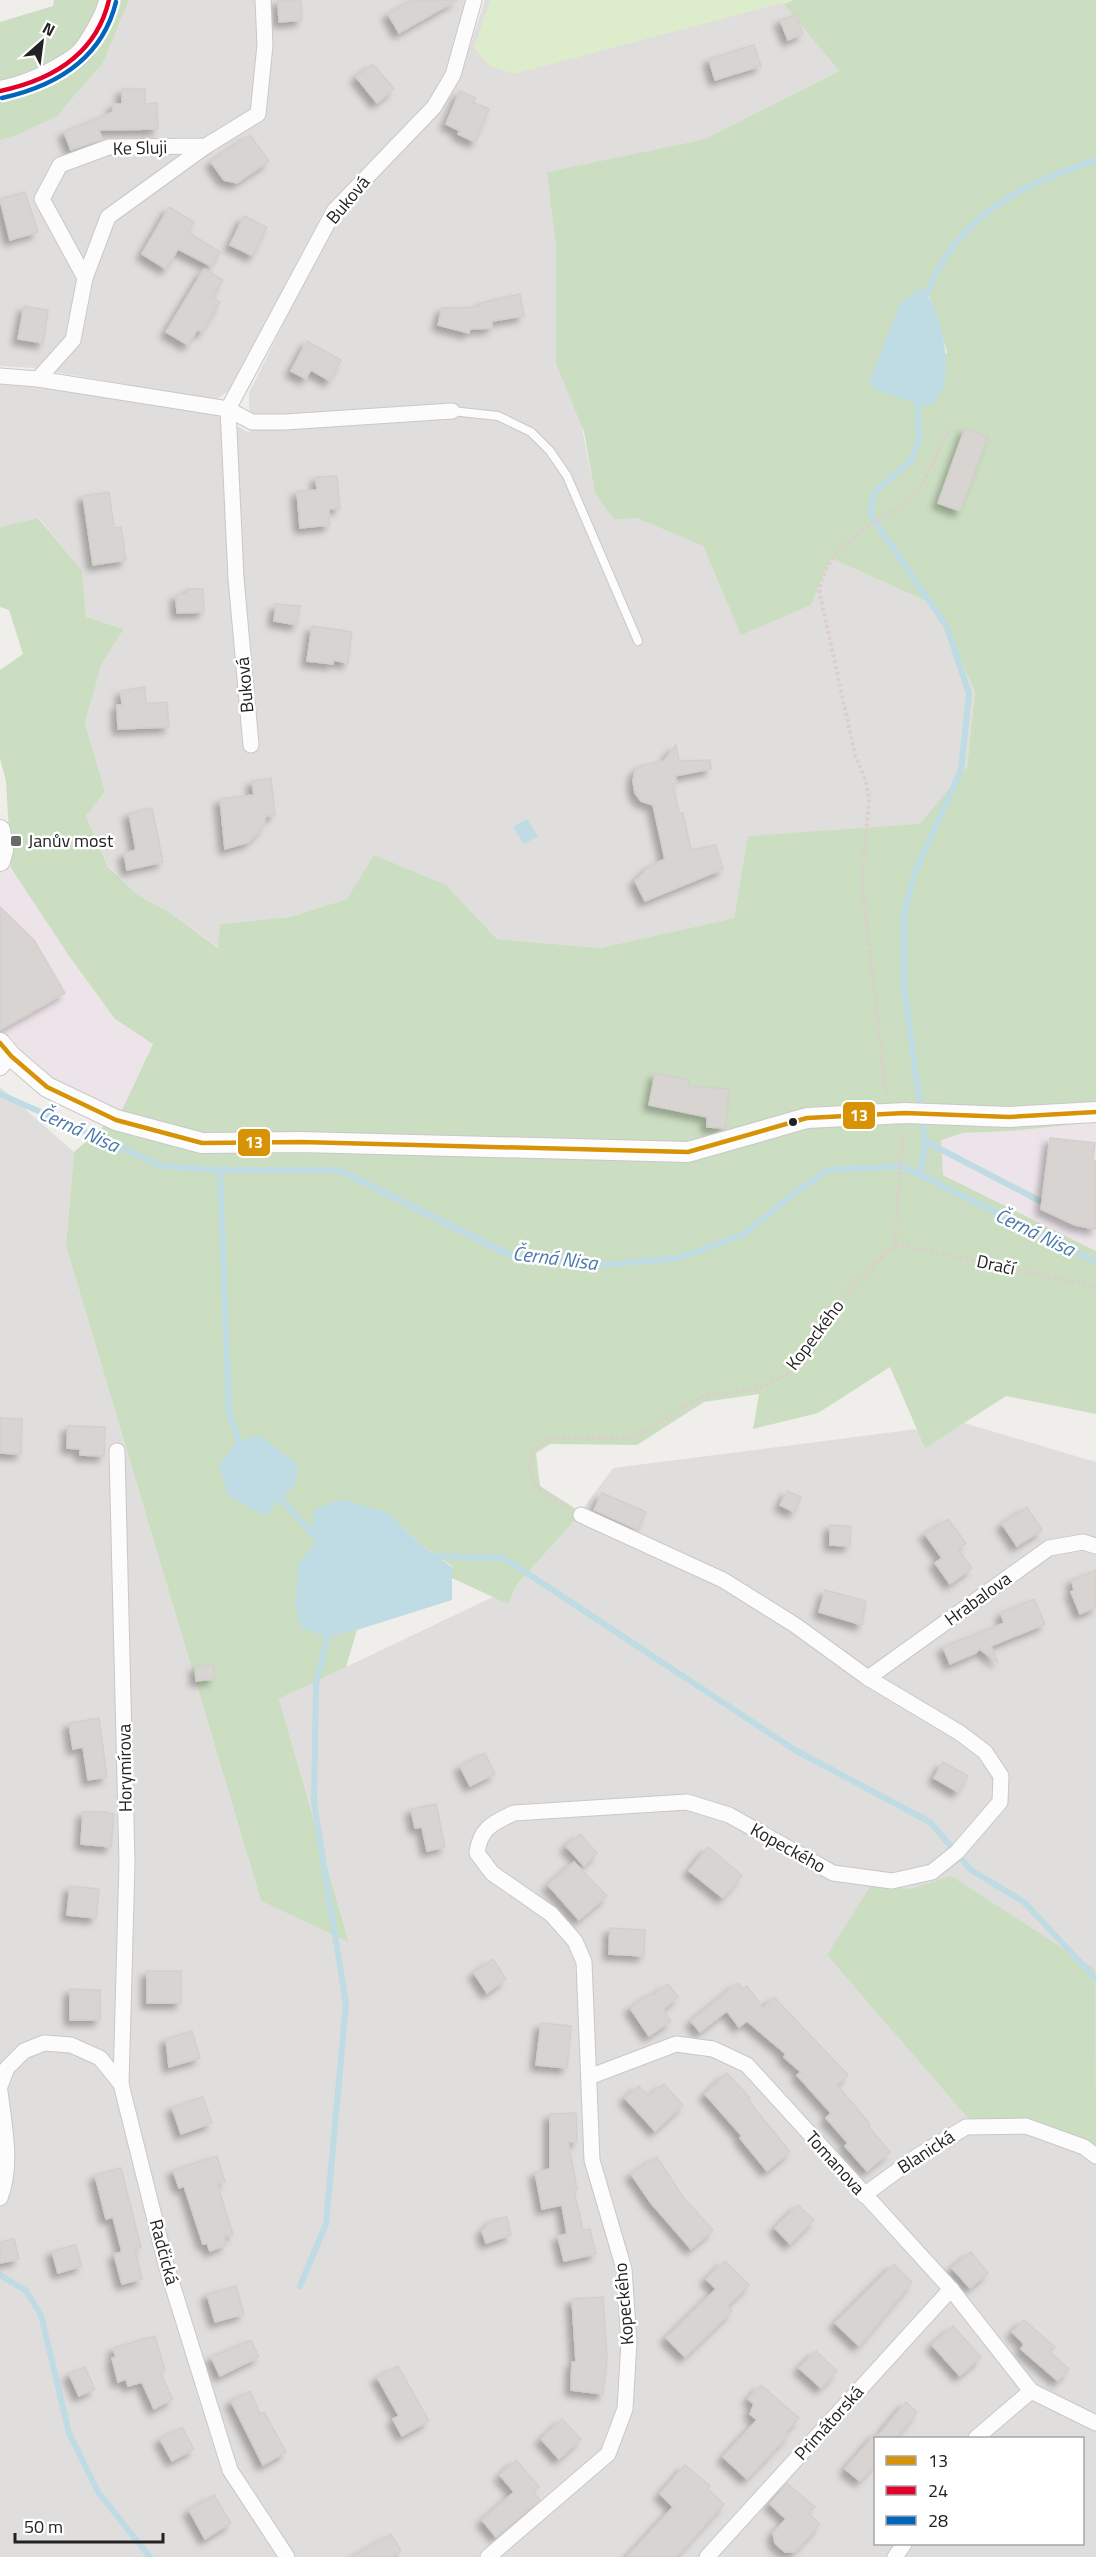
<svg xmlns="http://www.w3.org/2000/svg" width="1096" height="2557" viewBox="0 0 1096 2557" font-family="'Titillium Web',sans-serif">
<defs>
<filter id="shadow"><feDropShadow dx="-5.5" dy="5.5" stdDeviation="3" flood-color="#0004"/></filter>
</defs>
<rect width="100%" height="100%" fill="#f0eeeb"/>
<g fill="#dfdedc" fill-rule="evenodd">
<polygon points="129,0 467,0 448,75 428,107 325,209 230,390 216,400 32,368 0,366 0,140 18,135 57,116 103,63"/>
<polygon points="485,0 782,0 839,71 705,139 548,172 580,418 595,494 614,520 636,518 703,546 741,634 811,605 831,558 932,604 975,691 967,767 920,825 749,836 734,918 600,948 497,939 446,885 347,899 290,917 221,924 219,948 169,912 138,895 108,866 86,816 105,792 85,723 102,663 124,629 86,617 82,570 39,518 0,527 0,383 204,409 250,433 249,393 299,292 304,274 331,224 435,114 458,83"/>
<path d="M0,1087l74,65 -8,94 195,655 88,40 -70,-242 237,-113 58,-65 39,-53 351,-45 132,39v1095h-1096zM876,2438h206v106h-206z"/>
</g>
<g fill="#ede4e9">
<polygon points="0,841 11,868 69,956 115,1019 153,1043 122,1110 89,1100 28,1063 0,1032"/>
<polygon points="1096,1122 1096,1251 942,1174 941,1139 963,1133 1011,1131"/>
</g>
<polygon fill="#ddeccb" points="490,0 793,0 514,74 490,66 474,48"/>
<g fill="#cbdec1" fill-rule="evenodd">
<polygon points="54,0 129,0 103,63 57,116 18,135 0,140 0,22 53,6"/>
<path d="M793,0h303v1122l-85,9 -48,2 -22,7 2,35 153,76v163l-90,-18 -81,52 -35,-81 -72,46 -65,16 6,-35 -55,8 -67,43 -87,-1 -14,9 4,33 47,30 -13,5 -58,65 -8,18 -56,-26v-12l-32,-22 -31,-31 -77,14 2,17 -15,19 28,74 30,-7 -11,37 -67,32 70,243 -88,-41 -195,-655 8,-94 48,-42 31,-66 -38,-25 -46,-63 -58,-88 -5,-87 -6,-22v-89l23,-16 -14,-44 -9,-3v-80l38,-9 44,52 4,47 38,12 -22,34 -17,60 20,69 -19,24 22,51 30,28 31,17 49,36 2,-24 70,-7 57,-18 27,-44 72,30 51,54 103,9 134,-30 14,-82 172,-12 47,-57 8,-76 -43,-87 -101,-46 -20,47 -70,30 -38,-89 -67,-28 -22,2 -19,-26 -11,-62 -28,-69v-118l-9,-73 158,-33 134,-68 -55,-67zM928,293l11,30 8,30 -78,29 17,-39z"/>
<polygon points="951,1876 1095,1969 1096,2144 968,2118 827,1955 871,1885 911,1889"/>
</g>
<g fill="#bfdbe3">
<path d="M920,288c20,13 32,77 23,99 -2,5 -6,11 -9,16l-8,3 -51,-16 -6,-8 31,-78z"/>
<polygon points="527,819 538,836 524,844 513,827"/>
<polygon points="258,1435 296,1463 297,1483 265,1516 229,1496 219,1466 236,1442"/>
<polygon points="341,1499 389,1513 420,1544 452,1567 452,1600 357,1630 327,1637 301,1628 295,1604 299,1563 314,1544 312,1527 315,1509"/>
</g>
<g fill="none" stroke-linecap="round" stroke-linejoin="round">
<g stroke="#bfdbe3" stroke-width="6">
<path d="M925,298c31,-83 92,-111 171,-138"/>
<polyline points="917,397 919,440 911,461 874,492 870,514 947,627 969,694 961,770 915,872 904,915 904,985 925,1141 921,1174"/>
<polyline points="0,1094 162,1166 220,1170 339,1170 508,1254 604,1265 678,1258 743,1235 795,1193 828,1170 902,1166 1096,1262"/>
<polyline points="925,1141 1040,1201 1049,1198"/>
<polyline points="220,1170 229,1412 241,1447"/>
<polyline points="276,1493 317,1539"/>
<polyline points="430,1556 504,1558 795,1750 930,1822 971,1870 1024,1902 1096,1979"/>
<polyline points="0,2275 26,2291 41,2315 69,2433 98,2492 150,2557"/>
<polyline points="300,2286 326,2224 346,2004 314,1803 316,1685 329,1631"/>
</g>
</g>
<g fill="#d7d4d2" stroke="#d3d0cc" stroke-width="1.5" filter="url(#shadow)">
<polygon points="278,0 301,0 302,20 279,22"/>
<polygon points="412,0 457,0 399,33 388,14"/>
<polygon points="796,15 803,34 788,40 780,20"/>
<polygon points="754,45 761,66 715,80 709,59"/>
<polygon points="373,64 394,89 377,103 356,77"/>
<polygon points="122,89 145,89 145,104 157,103 158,129 99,130 102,139 71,150 64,132 113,112 113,104 122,104"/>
<polygon points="460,91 476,98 473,102 489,109 475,142 458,134 460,131 446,124"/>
<polygon points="250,135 269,161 237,183 224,180 211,162"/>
<polygon points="25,192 38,232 10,240 0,199"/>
<polygon points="169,207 194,222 188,232 220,252 211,266 178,249 166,269 142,254"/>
<polygon points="244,216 267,227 253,256 230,245"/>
<polygon points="204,269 223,280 212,297 220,302 202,332 197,330 188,345 166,332"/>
<polygon points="520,294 524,316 492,321 492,328 470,329 469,333 438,325 442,308 480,307 480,303"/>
<polygon points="24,306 48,310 43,343 18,339"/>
<polygon points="307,341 341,360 330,381 313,371 310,371 306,379 291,371"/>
<polygon points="965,428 988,437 960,511 938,503"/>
<polygon points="337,476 340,508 329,509 330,525 300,528 297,491 317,490 316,477"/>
<polygon points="109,492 114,528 121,527 126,560 93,565 83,496"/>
<polygon points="187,589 203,589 204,612 177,613 176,595 187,594"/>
<polygon points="276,604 300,606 297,625 274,621"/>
<polygon points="312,626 352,632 348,663 333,660 333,664 307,661"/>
<polygon points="145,687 146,704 167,702 169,727 118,729 117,705 122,705 121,691"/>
<polygon points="676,745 679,761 710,760 711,769 675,776 677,783 673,784 679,813 683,813 691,850 716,845 723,869 645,901 635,881 650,866 665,859 653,805 641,801 635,793 633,781 635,771 642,765 664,761"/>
<polygon points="271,778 275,815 266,816 263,827 249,842 225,849 220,799 254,795 252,781"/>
<polygon points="152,808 163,862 127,870 124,853 136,850 129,813"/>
<polygon points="0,907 34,940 65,993 0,1030"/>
<polygon points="655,1073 689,1080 688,1086 729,1089 725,1128 707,1127 707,1117 649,1105"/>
<polygon points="1050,1138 1095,1143 1093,1160 1096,1161 1096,1229 1075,1225 1041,1209"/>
<polygon points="0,1418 22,1419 21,1454 0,1453"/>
<polygon points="68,1426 105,1427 104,1456 80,1455 80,1449 67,1448"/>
<polygon points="787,1491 801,1497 794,1512 780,1505"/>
<polygon points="602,1493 646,1512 638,1530 594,1510"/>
<polygon points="1027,1507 1042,1530 1017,1546 1002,1524"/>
<polygon points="948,1519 966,1543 958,1549 972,1568 950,1584 935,1563 942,1558 925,1534"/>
<polygon points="830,1525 851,1526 850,1546 830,1545"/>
<polygon points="1096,1570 1096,1607 1080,1614 1071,1592 1074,1590 1072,1580"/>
<polygon points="825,1590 866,1601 862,1625 819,1612"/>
<polygon points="1034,1599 1045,1624 991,1646 998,1662 979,1649 976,1653 950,1664 943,1647 1004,1623 1001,1613"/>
<polygon points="214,1665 214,1679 196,1681 195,1666"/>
<polygon points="99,1718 107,1777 88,1780 83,1747 73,1749 69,1723"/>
<polygon points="485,1753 495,1774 470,1786 460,1766"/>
<polygon points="943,1762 968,1776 958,1792 934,1778"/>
<polygon points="436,1804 445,1847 427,1851 422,1827 415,1828 411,1809"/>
<polygon points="83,1812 104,1812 114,1814 111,1847 81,1844"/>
<polygon points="580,1834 597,1853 584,1866 566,1846"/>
<polygon points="708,1847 742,1875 723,1898 689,1871"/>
<polygon points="574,1862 607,1896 579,1920 548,1885"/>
<polygon points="70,1886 99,1889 96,1918 67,1915"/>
<polygon points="610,1928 645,1930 644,1956 609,1954"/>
<polygon points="493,1959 506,1979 487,1993 474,1973"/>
<rect x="147" y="1971" width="34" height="32"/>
<polygon points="738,1983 743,1989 747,1986 763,2008 774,1997 848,2075 837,2085 870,2124 868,2126 890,2152 867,2171 845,2146 848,2143 826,2118 831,2113 797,2075 801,2072 784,2057 786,2054 747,2021 739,2027 727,2011 700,2032 691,2021"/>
<polygon points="668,1984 678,1997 663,2010 671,2021 649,2036 630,2008 652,1993 653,1995"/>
<polygon points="70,1989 100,1990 100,2020 70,2020"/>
<polygon points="541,2023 571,2026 567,2068 536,2065"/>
<polygon points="192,2031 200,2058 169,2067 166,2039"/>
<polygon points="727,2073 750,2098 748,2100 790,2152 767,2171 740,2138 742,2136 705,2094"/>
<polygon points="664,2084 683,2105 655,2131 625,2098 639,2086 648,2096"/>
<polygon points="203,2097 212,2123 181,2134 172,2107"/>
<polygon points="576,2113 577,2142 568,2142 577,2189 574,2190 583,2230 590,2229 596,2254 564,2261 558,2236 567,2234 562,2205 542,2209 535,2172 550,2169 550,2114"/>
<polygon points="217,2156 225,2182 217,2184 233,2234 224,2237 226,2245 210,2251 207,2243 203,2244 184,2186 179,2188 173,2170"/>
<polygon points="657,2157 683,2197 713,2230 691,2249 651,2203 631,2174"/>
<polygon points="121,2168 141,2247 135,2249 142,2279 122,2284 114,2254 122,2252 113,2217 106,2219 95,2175"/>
<polygon points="798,2205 814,2220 790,2244 775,2228"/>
<polygon points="507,2217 511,2235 486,2243 482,2231 493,2220"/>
<polygon points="14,2239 19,2259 0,2263 0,2242"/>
<polygon points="76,2245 82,2266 58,2273 52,2251"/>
<polygon points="971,2252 988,2273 970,2288 952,2268"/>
<polygon points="725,2261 749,2285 727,2306 732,2311 685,2357 666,2338 716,2289 706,2279"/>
<polygon points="894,2264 912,2282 859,2346 835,2323"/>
<polygon points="236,2286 244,2314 215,2322 207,2294"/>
<polygon points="603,2297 607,2360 603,2394 571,2390 572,2362 576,2362 572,2299"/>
<polygon points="1024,2320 1055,2347 1050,2352 1069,2369 1058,2381 1021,2349 1024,2344 1012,2332"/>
<polygon points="953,2326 981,2357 960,2376 932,2345"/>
<polygon points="155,2336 165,2371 160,2373 173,2399 154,2409 142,2382 128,2386 126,2379 118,2382 112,2358 116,2357 113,2348"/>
<polygon points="251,2340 259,2357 220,2376 211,2357"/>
<polygon points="816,2351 837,2371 821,2388 799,2368"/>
<polygon points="398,2366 429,2421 402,2436 393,2419 399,2416 377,2377"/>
<polygon points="85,2367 95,2389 79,2396 69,2374"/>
<polygon points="761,2385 799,2418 786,2432 789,2434 747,2479 723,2457 757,2420 750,2414 754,2404 748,2399"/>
<polygon points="250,2391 260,2414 264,2412 286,2452 263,2465 231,2401"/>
<polygon points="906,2402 917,2412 895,2439 879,2439 877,2437"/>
<polygon points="562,2419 581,2439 559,2459 541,2439"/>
<polygon points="182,2427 194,2449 172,2461 160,2439"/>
<polygon points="876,2433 876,2463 860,2481 845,2469"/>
<polygon points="516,2460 539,2487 533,2492 540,2500 496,2537 482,2520 514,2492 500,2475"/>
<polygon points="685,2465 710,2486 708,2489 724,2504 676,2557 627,2557 673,2507 660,2494"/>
<polygon points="787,2483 815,2507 808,2513 820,2524 795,2552 785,2552 775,2543 773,2533 786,2519 770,2504"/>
<polygon points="214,2495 231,2523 205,2539 189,2510"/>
<polygon points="391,2534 401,2551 391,2557 352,2557"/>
</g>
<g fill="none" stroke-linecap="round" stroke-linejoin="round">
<g stroke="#c9c8c7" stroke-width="10">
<polyline id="service" points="452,411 498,416 531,432 550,451 567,476 638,641"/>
</g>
<g stroke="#c9c8c7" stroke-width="17">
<g id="minor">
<polyline points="85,278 108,217 206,146"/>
<polyline points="0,376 38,379 73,340 85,278 42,199 60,165 109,147 206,146 258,114 265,45 263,0"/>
<polyline points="38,379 228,409 252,422 285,422 452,411"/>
<polyline points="251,745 236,578 228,409 334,211 434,107 453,75 474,0"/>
<polyline points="0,1068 11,1056"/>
<polyline points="117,1451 127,1863 121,2084"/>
<polyline points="868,1678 1049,1548 1083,1542 1096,1546"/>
<polyline points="589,2077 676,2044 713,2049 747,2065 951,2289 1031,2391 1096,2423"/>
<polyline points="0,2086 7,2068 24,2051 44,2043 71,2045 100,2058 121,2084 167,2268 230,2470 287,2557"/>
<path d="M0,2091c4,36 13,73 0,107"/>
<polyline points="864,2195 916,2157 966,2127 1026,2126 1084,2147 1096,2156"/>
<polyline points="976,2438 1031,2391"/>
<path d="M488,2557l120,-103 17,-45 4,-67 -5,-73 -32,-109 -8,-198 -9,-21 -24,-27 -59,-41 -15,-20c3,-25 16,-30 37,-40l173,-11 42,13 104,58 59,8 40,-9 25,-20 43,-50 1,-26 -16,-24 -25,-19 -92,-55 -73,-53 -72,-45 -142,-65"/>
<polyline points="707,2557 951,2289"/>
<polyline points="895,2557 904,2544"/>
</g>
</g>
<g stroke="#c9c8c7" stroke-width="22">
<g id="tertiary">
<path d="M0,91c27,-5 54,-18 77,-34 11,-9 30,-43 32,-57"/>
<polyline points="0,830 3,850 0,861"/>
<polyline points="0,1043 11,1056 47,1087 116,1120 202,1143 301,1142 688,1152 807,1118 905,1113 1009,1117 1096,1112"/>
</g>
</g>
<g stroke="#dccecd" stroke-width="4" stroke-dasharray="3 3" stroke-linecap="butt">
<path d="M886,1095l-24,-213 7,-84 -3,-16 -11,-27 -36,-165c16,-62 59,-58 96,-98 16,-17 23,-44 35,-64"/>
<polyline points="895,1244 1096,1287"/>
<polyline points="567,1507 538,1489 529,1469 533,1451 550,1438 633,1438 701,1397 764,1387 793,1370 843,1297 895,1244 903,1131"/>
</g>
<use href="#service" stroke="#fdfcfc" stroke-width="8"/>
<use href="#minor" stroke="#fdfcfc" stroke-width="15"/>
<use href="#tertiary" stroke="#fdfcfc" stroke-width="20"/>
<g stroke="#fff" stroke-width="9">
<polyline id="bus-1" points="0,1043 11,1056 47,1087 116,1120 202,1143 301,1142 688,1152 807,1118 905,1113 1009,1117 1096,1112"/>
</g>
<g stroke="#fff" stroke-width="9">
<path id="bus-2" d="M0,91c52,-11 96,-36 109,-91"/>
</g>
<g stroke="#fff" stroke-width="9">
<path id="bus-3" d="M2,98c54,-12 100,-39 114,-96"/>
</g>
<use href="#bus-1" stroke="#d79205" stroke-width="4.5"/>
<use href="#bus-2" stroke="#e4002b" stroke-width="4.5"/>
<use href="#bus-3" stroke="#0065bd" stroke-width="4.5"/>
</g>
<rect fill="#6a6968" stroke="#fff" stroke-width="2" x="10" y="835" width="12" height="12" rx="3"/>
<circle fill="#222" stroke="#fff" stroke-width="2" cx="793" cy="1122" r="5"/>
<g text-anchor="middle" stroke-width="5" stroke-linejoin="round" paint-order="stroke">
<g font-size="18" fill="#222" stroke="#fff">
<text transform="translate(140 148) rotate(-2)" y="6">Ke Sluji</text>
<text transform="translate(348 200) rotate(-50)" y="6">Buková</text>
<text transform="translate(245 685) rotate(-95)" y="6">Buková</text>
<text transform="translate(996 1265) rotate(12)" y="6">Dračí</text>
<text transform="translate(815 1335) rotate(-53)" y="6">Kopeckého</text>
<text transform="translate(978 1599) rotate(-36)" y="6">Hrabalova</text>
<text transform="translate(125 1768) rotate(-91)" y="6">Horymírova</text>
<text transform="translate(788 1848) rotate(29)" y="6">Kopeckého</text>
<text transform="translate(926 2152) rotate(-33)" y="6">Blanická</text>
<text transform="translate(835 2163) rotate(48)" y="6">Tomanova</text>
<text transform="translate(164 2252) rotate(75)" y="6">Radčická</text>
<text transform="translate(624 2304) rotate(-95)" y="6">Kopeckého</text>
<text transform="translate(829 2423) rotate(-48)" y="6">Primátorská</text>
</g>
<g font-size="18" fill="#222" stroke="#fff" text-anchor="start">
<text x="28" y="847">Janův most</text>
</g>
<g font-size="20" font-style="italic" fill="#4a7aab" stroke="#fff">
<text transform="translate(79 1129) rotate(24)" y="7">Černá Nisa</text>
<text transform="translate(1035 1232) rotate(26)" y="7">Černá Nisa</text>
<text transform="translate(555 1258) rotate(7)" y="7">Černá Nisa</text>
</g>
</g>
<g stroke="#fff" stroke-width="2">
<rect x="842" y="1101" width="34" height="29" rx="6" fill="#d79205"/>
<rect x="237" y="1128" width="34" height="29" rx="6" fill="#d79205"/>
</g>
<g font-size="16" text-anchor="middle" font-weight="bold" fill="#fff">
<text x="859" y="1121">13</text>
<text x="254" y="1148">13</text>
</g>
<rect x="874" y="2437" width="210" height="108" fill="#ffffff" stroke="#a7a7a7" stroke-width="1.5"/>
<rect x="886" y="2456" width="30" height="9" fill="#d79205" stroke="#a7a7a7" stroke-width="1.5"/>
<text x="928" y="2467" font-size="18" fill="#222222">13</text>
<rect x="886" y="2486" width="30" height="9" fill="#e4002b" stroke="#a7a7a7" stroke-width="1.5"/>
<text x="928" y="2497" font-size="18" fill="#222222">24</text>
<rect x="886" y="2516" width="30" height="9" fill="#0065bd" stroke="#a7a7a7" stroke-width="1.5"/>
<text x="928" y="2527" font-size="18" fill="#222222">28</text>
<g transform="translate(42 42) rotate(28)" stroke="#ffffff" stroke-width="4.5" paint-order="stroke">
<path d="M0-4.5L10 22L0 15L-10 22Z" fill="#222222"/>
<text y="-9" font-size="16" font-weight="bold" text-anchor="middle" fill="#222222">N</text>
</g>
<path d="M15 2533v9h148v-9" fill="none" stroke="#222222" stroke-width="3"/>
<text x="24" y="2533" font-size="18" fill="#222222" stroke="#ffffff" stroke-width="4.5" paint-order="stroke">50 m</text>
</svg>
